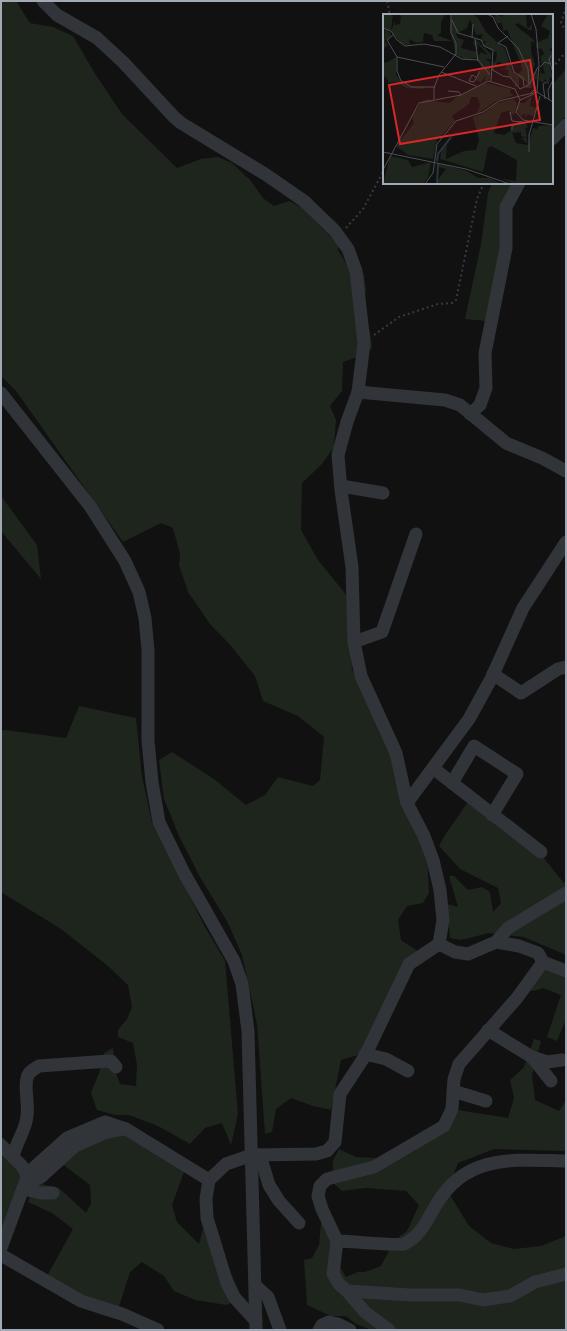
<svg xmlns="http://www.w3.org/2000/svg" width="567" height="1331" viewBox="0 0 567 1331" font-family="'Noto Sans',sans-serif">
<rect width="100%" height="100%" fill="#111112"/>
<g fill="#1d251d">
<polygon points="1,1 16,1 30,23 53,27 73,36 94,72 122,114 177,168 201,159 218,157 232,163 251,181 263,198 274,206 289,201 301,207 339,245 338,250 347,265 364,274 366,290 362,313 370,331 372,348 363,355 343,362 342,391 330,406 336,420 334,447 322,464 302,483 301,530 318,560 348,597 352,670 382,720 427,851 429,893 423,903 407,906 398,920 401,940 419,952 368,1052 341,1060 331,1110 313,1106 291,1098 276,1109 272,1132 265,1134 257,1024 242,955 228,923 200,877 179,836 164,799 159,760 172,752 214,779 246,805 265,795 278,777 313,786 320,780 324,737 298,716 263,701 255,676 231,646 210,624 188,592 179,565 180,554 173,528 161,523 123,542 16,391 1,376"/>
<polygon points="566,69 566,116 552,129 552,85"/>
<polygon points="492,183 515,183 486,321 465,319 481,244 488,193"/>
<polygon points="1,496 37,545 41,579 1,531"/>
<polygon points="79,706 136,718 142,777 152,822 205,927 225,961 238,1114 231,1145 222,1123 205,1128 190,1144 158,1126 129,1115 115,1115 97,1110 91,1093 99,1073 104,1053 113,1048 115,1070 120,1084 136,1086 137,1065 133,1043 118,1037 118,1030 127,1019 132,1007 128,985 108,966 61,929 1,892 1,731 5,730 66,738"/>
<polygon points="472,796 542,856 564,883 566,882 566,955 524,937 489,933 461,940 450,938 447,904 458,907 449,876 454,876 468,890 482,887 490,892 493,912 501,903 498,888 460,869 439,846 445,835"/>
<polygon points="552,962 566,967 566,1019 557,1041 547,1037 561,995 543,988 534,991 524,990"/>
<polygon points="534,1039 541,1041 532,1075 535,1100 559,1111 566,1100 566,1151 494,1149 458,1163 447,1190 469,1226 491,1243 514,1249 541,1246 566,1236 566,1330 372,1330 356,1324 346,1316 331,1316 307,1305 304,1260 312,1258 319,1245 321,1223 326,1223 337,1261 346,1277 358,1272 365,1272 381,1266 391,1247 400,1236 407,1231 419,1205 406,1191 366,1188 342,1191 332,1182 333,1161 339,1149 356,1157 393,1159 415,1151 421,1138 458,1110 508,1118 514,1098 510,1080 524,1067"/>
<polygon points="138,1130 165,1145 187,1164 172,1205 177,1222 199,1244 203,1229 220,1248 242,1298 226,1305 195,1300 174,1291 164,1276 142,1262 130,1272 115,1319 99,1314 73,1301 47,1276 73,1229 52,1213 28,1202 36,1183 59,1188 86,1213 91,1204 90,1185 61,1163 97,1132"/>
<polygon points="1,1135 18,1158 25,1181 1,1238"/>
</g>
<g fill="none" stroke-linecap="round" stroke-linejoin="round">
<g stroke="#373b3f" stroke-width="2" stroke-dasharray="2 3" stroke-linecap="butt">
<polyline points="387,1 390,15"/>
<polyline points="566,7 561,23 566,31"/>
<polyline points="552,68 566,52"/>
<polyline points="346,228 363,209 384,170"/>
<polyline points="374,335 399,317 438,304 452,303 456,300 477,199 484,183"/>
</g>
<g stroke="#313438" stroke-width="13">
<polyline points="552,139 566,125"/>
<polyline points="358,392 445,400 460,405 506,443 542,458 566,471"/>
<polyline points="1,393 90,506 125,561 139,592 145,618 148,650 148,741 152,782 159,822 184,873 234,961 242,984 248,1031 256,1330"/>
<polyline points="470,414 480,405 486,388 485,353 506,248 506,207 519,183"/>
<polyline points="341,486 383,493"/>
<polyline points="354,642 382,632 416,534"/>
<polyline points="493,674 521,693 558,669 566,667"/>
<polyline points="433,768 541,852"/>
<polyline points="452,783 474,746 517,774 492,815"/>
<polyline points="407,803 469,719 491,679 523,608 566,542"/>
<polyline points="496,942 519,946 538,953 543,962 566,971"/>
<polyline points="439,944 455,952 468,954 496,942 508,928 566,893"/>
<polyline points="488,1030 532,1057 547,1062 562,1060"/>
<polyline points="365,1054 386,1059 408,1071"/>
<polyline points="532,1057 551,1081"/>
<polyline points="453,1091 486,1101"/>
<polyline points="1,1145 22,1166 28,1177"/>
<polyline points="260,1155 269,1185 279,1201 299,1223"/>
<path d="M13,1157c3,-15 13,-27 14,-41 2,-11 -3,-28 0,-38 1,-6 7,-9 12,-12l70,-5h2l5,6"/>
<polyline points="209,1180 206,1199 207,1218 227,1283 234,1297 256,1321"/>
<polyline points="24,1186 41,1177 75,1146 104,1133 124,1129"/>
<polyline points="23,1189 41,1193 53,1193"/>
<path d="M337,1241c11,0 60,5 67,3 17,-8 23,-24 32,-39 30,-52 79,-45 130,-44"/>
<polyline points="1,1248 29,1172 67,1138 105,1122 126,1129 209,1180 226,1164 252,1155 316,1154 327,1151 335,1142 340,1094 365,1056 409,964 439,944 443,920 440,890 433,860 424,836 407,803 396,753 361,676 354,642 352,567 341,490 338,455 347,422 358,392 364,343 356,271 348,249 335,231 304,201 265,174 181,123 174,117 123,62 97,38 57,15 43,1"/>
<polyline points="1,1255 81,1301 122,1314 158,1330"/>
<polyline points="256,1286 268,1297 280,1330"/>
<polyline points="347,1291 410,1295 460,1295 483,1300 510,1296 535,1282 566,1274"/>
<polyline points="319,1330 322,1325 329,1322 338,1324 350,1330"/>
<polyline points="389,1330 365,1312 347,1291 339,1284 333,1274 337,1241 322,1209 318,1196 320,1186 327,1179 374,1167 444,1126 452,1109 454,1079 459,1064 517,998 543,962"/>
</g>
</g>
<g transform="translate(383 14)">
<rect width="170" height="170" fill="#111112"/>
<path d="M0,0h10l-2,16 -8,-2zM18,0h44l-4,9v10l-4,2 15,6h-18l-2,-6 -8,-2 -1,9 -6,1 -8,-4 1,6 -8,-1 -11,-13 4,-10v4l5,-1zM69,0h20l6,4 8,14 19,17 7,22 5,4 5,-5 -1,-6 -14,-34 -4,1 -1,-8h-5l-3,-6 2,-3 6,3 2,-3h22l1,13 2,1 3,-5v7h-3l-11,-7 -3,2 19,15v3l-3,-2v10l4,14 -3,6 3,3 2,-5v10l-4,1 -1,8h-7l2,-6 -8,-4v8l-4,1v-6l-7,-6v-5l-9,-1 7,-1v-3l-2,-1 -3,3v-4l-3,-1 -2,3 3,2h-5v4l-2,-1v-6l4,-4 1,-7 -14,-8 4,-4 -5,1 -1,-2 2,-6 -7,1 -6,-16 -3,9 -11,6 2,4 6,2 -3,8 16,4 2,5 1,-5 8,3 -10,-11 -1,7 -4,-8 2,-4 16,15v5h-6l5,3v17l-6,2 2,-6 -5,7 -6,-2 7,-12 -6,-10 -10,1 -10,-4 -6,-26zM165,0h5v34l-4,1 4,3v13l-4,-1 4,14 -3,-1 -1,7h-3v-6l-3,5 -4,-3 2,-12v5l4,1 -5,-17 4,-3 -2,-5 -6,-1v-5l12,-5 2,-7 -9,-5zM2,15l5,3 1,4 -6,5 3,4 -5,5zM13,43v17l5,8 9,5h14l1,2 -18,-1 -12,-6 -7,1v-3l-5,-5v-14l3,2zM103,69l25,6 -1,4 4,2 -18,6 -19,13 3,-10 -3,-7h-6l-2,7 -17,12 3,5 -18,19 -4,19 -25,-4 -12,-9 18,-23 -2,-6 10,-16 7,-2 2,2 19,2 6,-6zM149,81l-2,11 7,2 -4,8 -5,-2 -4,5 2,-6 -5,3 -5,-7 3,-6h6zM130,85h3l-2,1 3,3 -2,11h-6l2,-4 -10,3 -7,20 10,2 6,-4 2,-5 9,-5h9l-1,5v-3l-4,-1 3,5 -4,2h2l1,14 -6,-5h5l-5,-2v-4l-9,1 4,10 12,2 5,-17 4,1 2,-3 14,-1v59h-39l-14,-6 16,3 1,-21 -26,-14 -3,2 -5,24 -43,-13 2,-12 18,-18 -13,15 -1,15 18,-8 12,-1 3,-10 -6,-23 11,-4 13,-10zM7,142l18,4 4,7 19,-5 -3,16 -5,6h-40zM55,149l29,8 11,7h12l11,6h-66l11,-15 -7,-2z" fill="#1d251d"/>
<path fill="none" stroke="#283539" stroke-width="2" d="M54,147l1,-7 13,-17M54,170l1,-20"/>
<path fill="none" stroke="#4b4e53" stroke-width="1" d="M104,0l6,3 5,11 20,20 10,21 1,15M148,0l5,15 3,35 -2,28 16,10M69,6l6,13 23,7 3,6 9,4 -2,31M0,14l8,3 6,9 8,6 19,-2 16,3 22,12 16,1 12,15M10,21l-6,5 10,17v14l4,10 11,6h23M125,22l-10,7 8,4 8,25 9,6 1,8M89,23l1,-13M92,25l3,22M170,40l-4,5 4,14M14,43l47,10M157,53l5,-5 5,2M108,55l12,7 7,1 10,12 9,-4 9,-18M58,58l35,14M91,68l-5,-1 3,-6 4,2M91,68l6,-11M65,77l11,1 2,3M148,79l4,-4 -1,-8M51,85v-11l5,-13 17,-21v-11l-5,-10v-19M162,85l-2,-15 3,-2M137,86l14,-6M166,86l-1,-10 5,-10M127,98l2,9 9,1M129,116v-4l10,-5M0,138l83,17 44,15M146,138v-17l11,-39M0,156l36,-67 42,-8 27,-14 27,8 5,11 -4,12 7,8 30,5M42,170l8,-11 4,-29 19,-23 27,-9 16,-11 38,-9"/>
<path fill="#d62828" fill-opacity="0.15" stroke="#d62828" stroke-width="2" d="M147,46l10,60 -140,24 -11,-59z"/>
<rect width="170" height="170" fill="none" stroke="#a1aab4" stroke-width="2"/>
</g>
<rect width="567" height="1331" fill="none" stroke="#a1aab4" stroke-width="4"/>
</svg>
